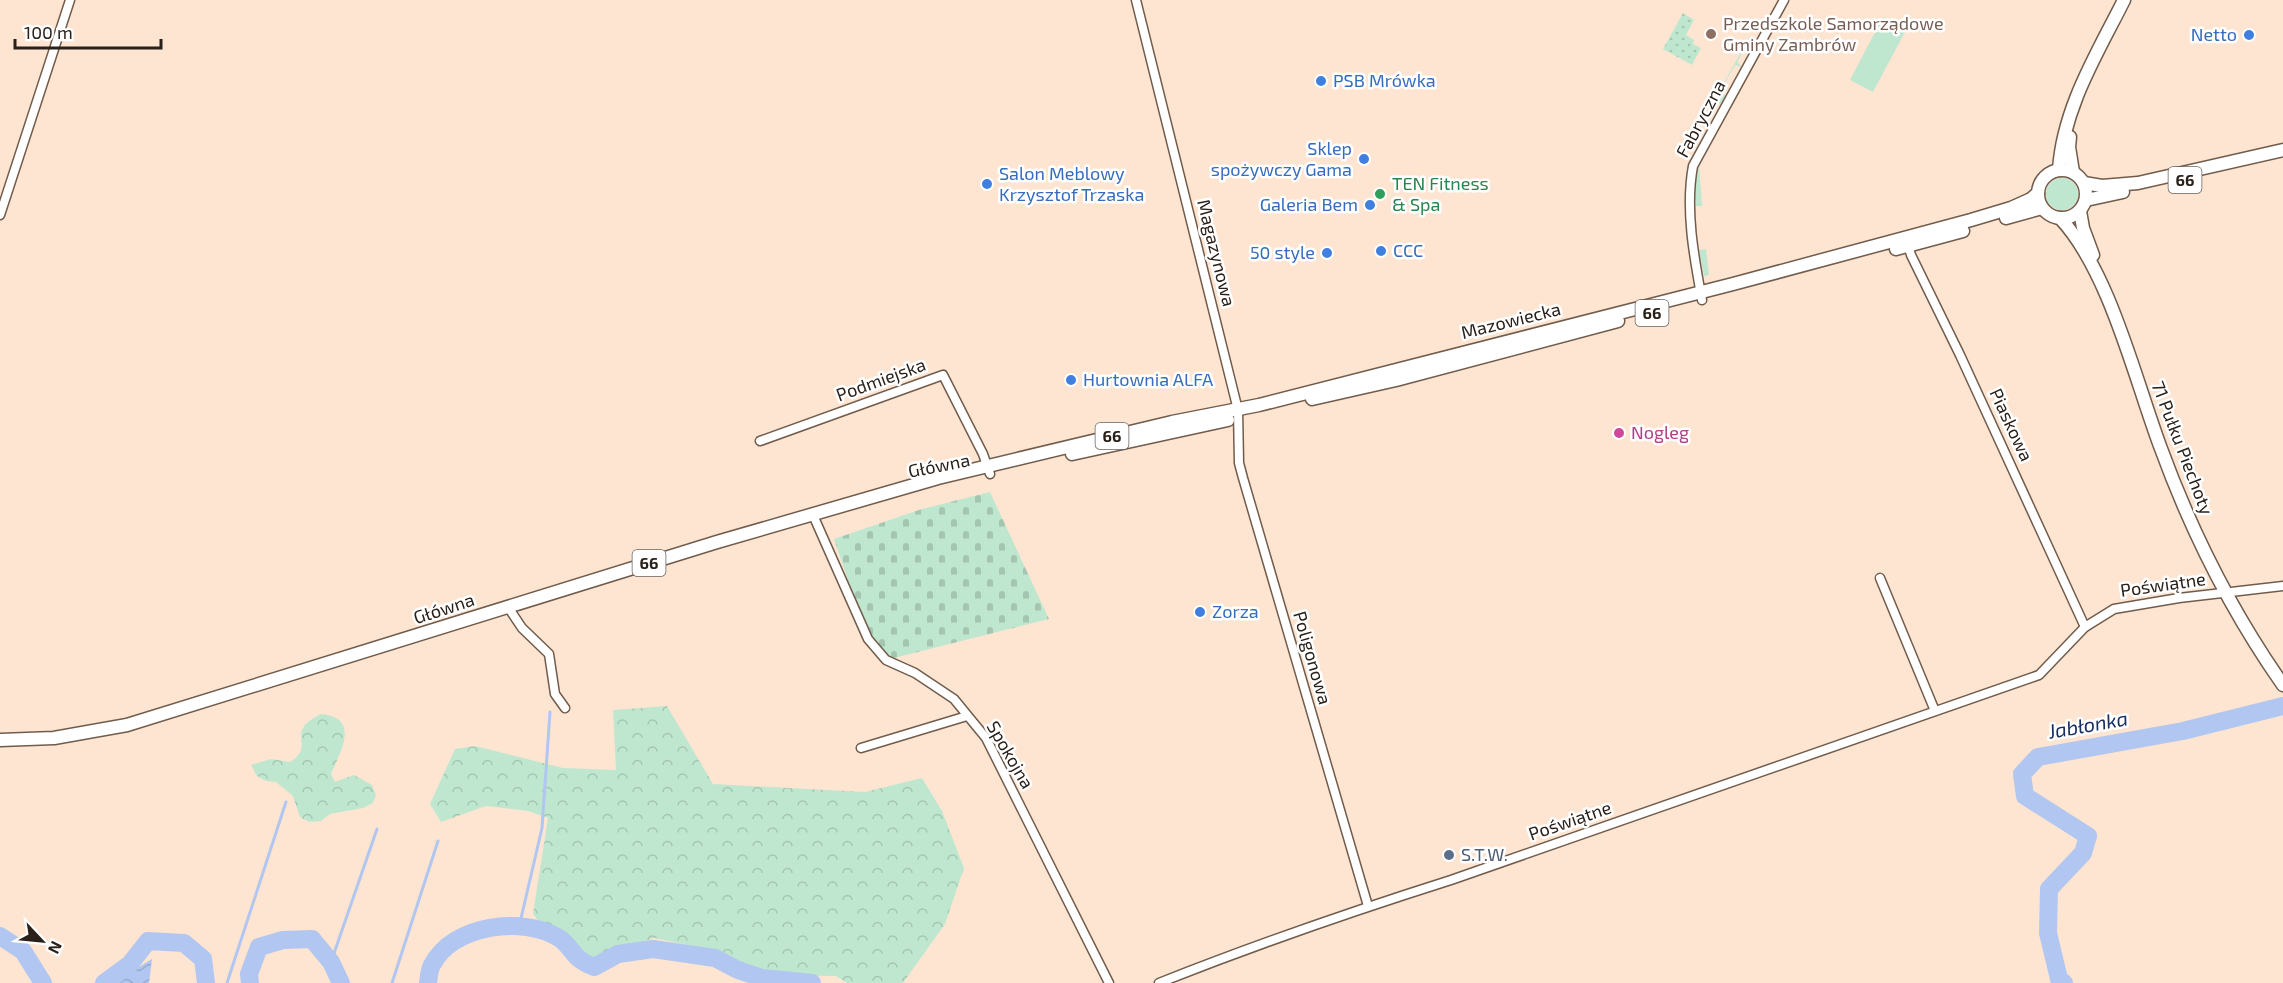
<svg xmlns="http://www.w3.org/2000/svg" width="2283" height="983" viewBox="0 0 2283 983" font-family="'Exo 2',sans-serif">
<defs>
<pattern id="forest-crowns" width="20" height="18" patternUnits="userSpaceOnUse" patternTransform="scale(1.5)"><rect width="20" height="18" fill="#bfe7cf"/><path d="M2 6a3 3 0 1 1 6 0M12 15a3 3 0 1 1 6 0" fill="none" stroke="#a4c6b1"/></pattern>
<pattern id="cemetery-stones" width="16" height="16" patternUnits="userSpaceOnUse" patternTransform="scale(1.5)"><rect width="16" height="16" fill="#bfe7cf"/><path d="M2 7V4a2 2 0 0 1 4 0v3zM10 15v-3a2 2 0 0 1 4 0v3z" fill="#a4c6b1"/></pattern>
<pattern id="park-dots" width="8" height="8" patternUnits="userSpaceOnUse" patternTransform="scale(1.5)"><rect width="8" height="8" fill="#bfe7cf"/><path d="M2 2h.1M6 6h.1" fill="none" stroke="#a4c6b1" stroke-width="1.8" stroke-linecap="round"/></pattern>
<pattern id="water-waves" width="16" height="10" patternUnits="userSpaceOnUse" patternTransform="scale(1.5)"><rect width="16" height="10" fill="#b1c6f0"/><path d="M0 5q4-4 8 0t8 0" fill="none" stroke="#98aacd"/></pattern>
</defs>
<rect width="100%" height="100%" fill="#fde5d1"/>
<g fill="#bfe7cf">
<polygon points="1883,17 1906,30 1873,92 1850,80"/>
<polygon points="1750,36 1751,37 1737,62 1742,67 1735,65 1720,91 1726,96 1721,104 1713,102"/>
<polygon points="1699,165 1702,206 1696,206 1695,184"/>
<circle cx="2062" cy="194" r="16"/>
<polygon points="1706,249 1709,275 1704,276 1699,250"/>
</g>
<g fill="url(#forest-crowns)">
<polygon points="667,706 713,784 865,792 922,778 942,811 964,868 945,924 903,983 847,983 836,976 769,975 707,949 654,938 605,956 591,958 564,933 543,927 533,914 548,818 528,811 486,806 441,822 430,804 455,749 475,746 563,768 616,770 613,710"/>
<path d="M320,714c41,3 21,37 11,60l4,8 19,-7 18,10 4,10 -3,8 -10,5 -33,6 -9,7 -12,1 -9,-5 -7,-21 -17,-14 -10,-1 -9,-5 -6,-11 20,-6 19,3c22,-14 4,-23 15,-37 3,-4 11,-8 15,-11z"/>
</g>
<polygon fill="url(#cemetery-stones)" points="990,492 1049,619 886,660 868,639 834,539 922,509"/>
<polygon fill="url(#park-dots)" points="1683,13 1694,20 1686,35 1694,40 1693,44 1701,48 1692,65 1663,49"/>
<polygon fill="url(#water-waves)" points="152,959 149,983 112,983"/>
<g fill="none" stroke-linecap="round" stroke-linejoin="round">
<g stroke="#b1c6f0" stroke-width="3">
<polyline points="519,927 542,828 550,712"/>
<polyline points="331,962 377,829"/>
<polyline points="227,983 286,802"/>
<polyline points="392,983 438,841"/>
</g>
<g stroke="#b1c6f0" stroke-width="18">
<polyline points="0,936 23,951 43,983"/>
<polyline points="104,983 130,964 148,941 184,943 203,959 206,983"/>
<polyline points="250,983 249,974 259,947 283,940 312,939 331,962 341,983"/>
<path d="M428,983c1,-6 1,-13 4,-18 21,-41 91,-49 127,-27 8,5 13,14 19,20 5,4 11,7 16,9l24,-13 35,-5 62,9 23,12 24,8 50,5"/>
<polyline points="2064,983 2059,979 2048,933 2049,889 2083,853 2088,836 2025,796 2022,774 2038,757 2183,731 2283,706"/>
</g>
<g stroke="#715c4c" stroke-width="11">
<g id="street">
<polyline points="1136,0 1238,410 1239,463 1243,478 1368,906"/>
<polyline points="0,215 70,0"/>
<polyline points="1907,241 1911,255 1960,355 2085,627"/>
<path d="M1702,300c-8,-43 -17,-91 -9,-134l91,-166"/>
<polyline points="760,441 943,375 983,454 990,474"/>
<polyline points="813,515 868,639 886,660 915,673 954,699 986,738 1109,983"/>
<polyline points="1880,578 1935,711"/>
<polyline points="508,607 522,628 549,654 555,694 565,708"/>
<polyline points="861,748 967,716"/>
<path d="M1159,983c96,-38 194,-72 292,-103l588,-205 46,-48 29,-18 65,-11 104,-12"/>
</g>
</g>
<g stroke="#715c4c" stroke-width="15">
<g id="secondary">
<polyline points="2070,137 2069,147 2073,172"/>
<path d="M2059,170c4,-62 38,-116 65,-170"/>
<polyline points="2080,211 2083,228 2093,255"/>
<path d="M2060,218c49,52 75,161 100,228 31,85 71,165 123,239"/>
</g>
</g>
<g stroke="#715c4c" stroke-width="15">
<g id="primary">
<circle cx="2062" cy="194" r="24"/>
<polyline points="2084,183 2102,186 2138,183 2283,150"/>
<polyline points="2086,200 2123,192"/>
<polyline points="2006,218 2042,208"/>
<polyline points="1896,249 1963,231"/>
<polyline points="1312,399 1396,380 1618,321"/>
<polyline points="1072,454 1228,420"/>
<polyline points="0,740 54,738 127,725 717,542 938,478 1172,422 1259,405 1733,284 1971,220 2011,208 2031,199 2038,193"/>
</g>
</g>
<use href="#street" stroke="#fff" stroke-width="8"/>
<use href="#secondary" stroke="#fff" stroke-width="12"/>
<use href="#primary" stroke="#fff" stroke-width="12"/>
</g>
<circle fill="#8d6e63" stroke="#fff" stroke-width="2" cx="1711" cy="34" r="6"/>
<g fill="#3f7fe0" stroke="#fff" stroke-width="2">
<circle cx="2249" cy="35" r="6"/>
<circle cx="1321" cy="81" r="6"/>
<circle cx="1364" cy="159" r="6"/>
<circle cx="987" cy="184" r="6"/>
<circle cx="1370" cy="205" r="6"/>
<circle cx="1381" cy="251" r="6"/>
<circle cx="1327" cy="253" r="6"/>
<circle cx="1071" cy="380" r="6"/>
<circle cx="1200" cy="612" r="6"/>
</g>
<circle fill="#2e9e5b" stroke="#fff" stroke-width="2" cx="1380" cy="194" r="6"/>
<circle fill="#d1479c" stroke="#fff" stroke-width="2" cx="1619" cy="433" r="6"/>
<circle fill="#5c6f8a" stroke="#fff" stroke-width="2" cx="1449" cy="855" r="6"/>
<g text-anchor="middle" stroke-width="5" stroke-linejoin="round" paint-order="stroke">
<g fill="#fff" stroke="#69635e" stroke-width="1.5">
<rect x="2168.5" y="167" width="33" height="26" rx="4.5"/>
<rect x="1635.5" y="300" width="33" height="26" rx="4.5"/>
<rect x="1095.5" y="423" width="33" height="26" rx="4.5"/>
<rect x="632.5" y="550" width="33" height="26" rx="4.5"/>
</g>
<g font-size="16" font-weight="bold" fill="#292019">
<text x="2185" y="186">66</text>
<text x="1652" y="319">66</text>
<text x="1112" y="442">66</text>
<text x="649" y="569">66</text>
</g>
<g font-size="18" fill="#785e54" stroke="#fff" text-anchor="start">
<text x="1723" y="30">Przedszkole Samorządowe<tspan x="1723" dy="21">Gminy Zambrów</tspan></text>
</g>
<g font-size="18" fill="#366cbe" stroke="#fff" text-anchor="start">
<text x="2237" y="41" text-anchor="end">Netto</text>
<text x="1333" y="87">PSB Mrówka</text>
<text x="1352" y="155" text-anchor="end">Sklep<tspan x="1352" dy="21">spożywczy Gama</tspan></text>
<text x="999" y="180">Salon Meblowy<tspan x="999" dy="21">Krzysztof Trzaska</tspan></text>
<text x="1358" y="211" text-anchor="end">Galeria Bem</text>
<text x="1393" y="257">CCC</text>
<text x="1315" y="259" text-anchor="end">50 style</text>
<text x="1083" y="386">Hurtownia ALFA</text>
<text x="1212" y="618">Zorza</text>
</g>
<g font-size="18" fill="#292019" stroke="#fff">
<text transform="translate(1701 119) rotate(-62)" y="6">Fabryczna</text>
<text transform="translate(1216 253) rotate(76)" y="6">Magazynowa</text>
<text transform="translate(1511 321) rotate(-14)" y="6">Mazowiecka</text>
<text transform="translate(881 380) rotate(-20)" y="6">Podmiejska</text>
<text transform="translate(2011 425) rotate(65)" y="6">Piaskowa</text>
<text transform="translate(2182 448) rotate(69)" y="6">71 Pułku Piechoty</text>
<text transform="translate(939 466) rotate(-11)" y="6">Główna</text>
<text transform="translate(2163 585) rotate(-8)" y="6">Poświątne</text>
<text transform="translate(444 609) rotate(-18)" y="6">Główna</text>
<text transform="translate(1312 658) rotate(74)" y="6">Poligonowa</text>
<text transform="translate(1010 755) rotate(60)" y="6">Spokojna</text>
<text transform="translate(1570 821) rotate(-19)" y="6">Poświątne</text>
</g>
<g font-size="18" fill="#27864d" stroke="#fff" text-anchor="start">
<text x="1392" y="190">TEN Fitness<tspan x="1392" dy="21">&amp; Spa</tspan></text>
</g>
<g font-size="18" fill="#b23c85" stroke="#fff" text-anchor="start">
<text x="1631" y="439">Nogleg</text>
</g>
<g font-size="18" fill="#4e5e75" stroke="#fff" text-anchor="start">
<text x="1461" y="861">S.T.W.</text>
</g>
<g font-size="20" font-style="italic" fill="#182e60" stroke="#fff">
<text transform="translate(2088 725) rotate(-10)" y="7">Jabłonka</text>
</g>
</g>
<g transform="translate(42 941) rotate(116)" stroke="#ffffff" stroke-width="4.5" paint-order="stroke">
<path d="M0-4.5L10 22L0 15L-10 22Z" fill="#292019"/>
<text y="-9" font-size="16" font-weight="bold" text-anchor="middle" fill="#292019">N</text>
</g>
<path d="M15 39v9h146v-9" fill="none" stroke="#292019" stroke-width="3"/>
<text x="24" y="39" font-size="18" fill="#292019" stroke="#ffffff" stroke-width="4.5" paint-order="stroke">100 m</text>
</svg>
